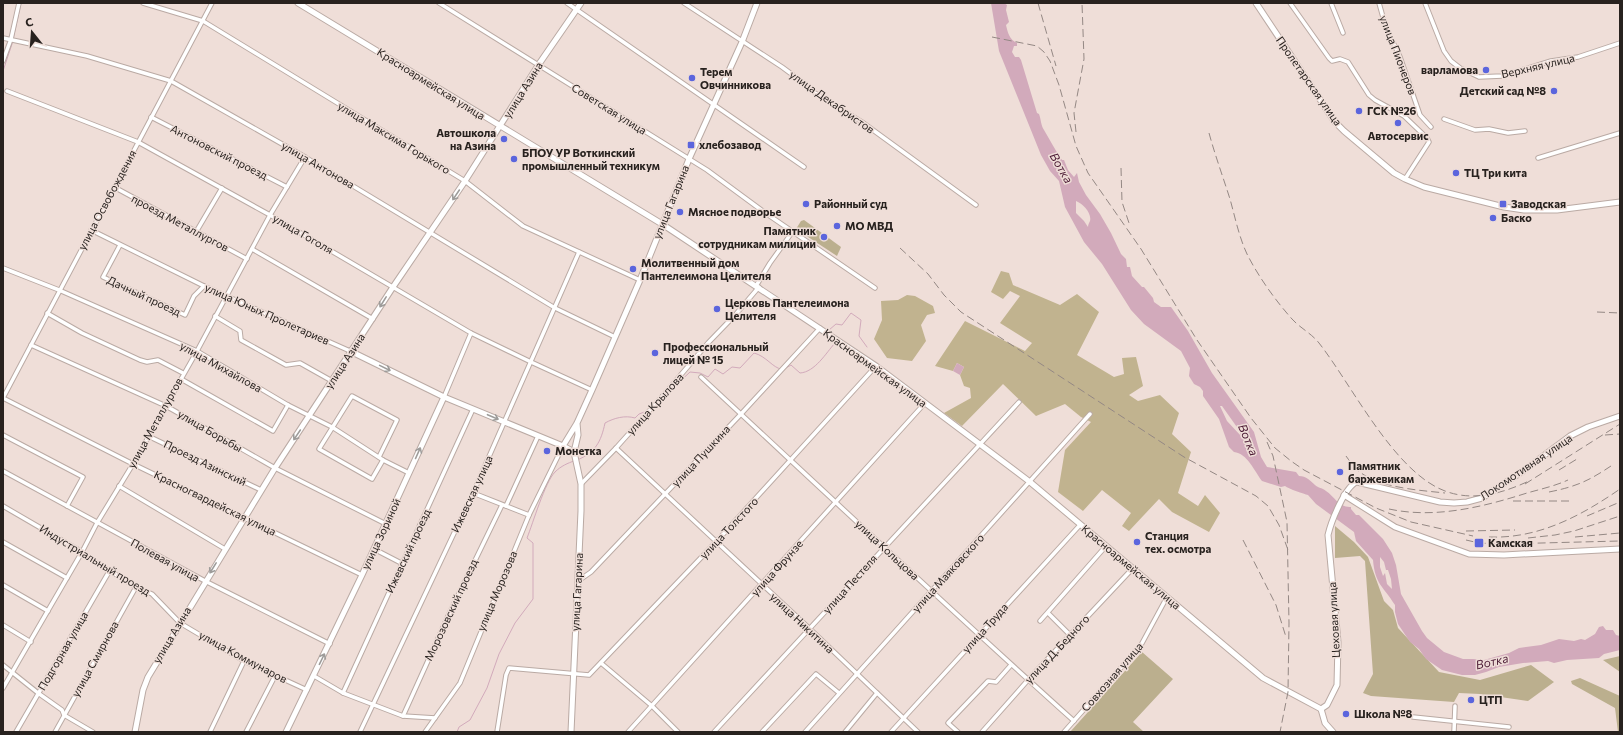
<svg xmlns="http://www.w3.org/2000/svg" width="1623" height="735" viewBox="0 0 1623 735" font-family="Commissioner,sans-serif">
<rect width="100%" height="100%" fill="#efded8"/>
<g fill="#bbaf8e">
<polygon points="804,220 841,247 837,256 796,229 801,221"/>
<polygon points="1335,526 1354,542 1368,557 1384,601 1393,610 1398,628 1439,672 1480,680 1531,665 1554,682 1528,701 1480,694 1459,693 1454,702 1371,696 1363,693 1373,674 1365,561 1360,556 1335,558"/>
<polygon points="1142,652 1173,679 1133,722 1144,732 1070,732"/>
<polygon points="1620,656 1620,672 1603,660"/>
<polygon points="1580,678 1620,696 1620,732 1618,732 1615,708 1572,684 1571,681"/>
</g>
<g fill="#c1b38f">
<polygon points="1001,271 1009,273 1013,285 1060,305 1077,294 1099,312 1077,355 1114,377 1124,374 1122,358 1136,357 1143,386 1129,395 1138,401 1160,395 1179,413 1172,434 1191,452 1178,493 1198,506 1205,495 1220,513 1209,532 1172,512 1159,499 1129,531 1122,526 1131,513 1102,490 1083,511 1058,492 1065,450 1091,422 1081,417 1065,404 1036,416 1003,384 962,426 944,413 971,398 970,388 964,386 960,375 964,367 957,363 953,371 935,366 965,321 1025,351 1032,343 1000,323 1020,296 1010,291 1003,299 991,292"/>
<polygon points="907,295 915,296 933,306 935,313 927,315 921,325 926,341 912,361 887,358 874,339 882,320 881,301 898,300"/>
</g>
<g fill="#d2aabb" fill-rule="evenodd">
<path d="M991,3h13l3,2 -1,5 3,12 -3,3c2,8 3,14 11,18v3h-3l-2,6 3,5h4l2,3 16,53 2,1c2,5 2,12 5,16 6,10 11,20 18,30h2l4,10 6,7 3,-4 2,9 7,13 14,19 11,19 10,21 5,5 1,8h3l2,9 10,11h2l9,11 1,4 7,5h10l17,24 24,42 42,59 7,25 6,10 29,5 3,4c7,0 12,5 16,9 3,3 8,3 11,6 9,6 13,17 25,16v2l5,6h3l24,24 9,14 4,12 5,29 21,37 5,7 17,14 19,7h10l11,1 25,-7 10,-5 22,-3 18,-6 15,2 7,-2 4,1 10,-6 4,-7 4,-1 3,4h7l3,5 4,1v14l-16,4 -5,4 -32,2 -13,3 -6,-2 -25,2 -24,4 -13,5 -11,3h-13l-20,-5 -16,-11 -7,-10 -9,-7 -12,-18 -3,-12v-7c-12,-19 -20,-21 -22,-45l-17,-19 -2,-9 -38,-28 -8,-9c-4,-1 -19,-6 -23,-9l-4,1 -19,-6c-7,-9 -15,-28 -28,-29l-5,-5 -10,-28 -16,-23v-5l-3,-4 -6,-3 -5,-8 1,-8 -9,-17 -37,-27 -13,-14 -29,-46 -18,-22 -19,-35 -6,-26 -9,-10 -9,-16 -42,-104zM1076,201c7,3 16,12 14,20 -1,2 -2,4 -2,6l-4,-6 -8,-8zM1220,406h2l17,24 2,6 -14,-15zM1380,557l4,5 2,8h2l3,9 1,10 -5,-5 -2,-11 -2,3 -3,-9z"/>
<polygon points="957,363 964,367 960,375 953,371"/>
</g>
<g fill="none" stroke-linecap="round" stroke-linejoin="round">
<g stroke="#d2aabb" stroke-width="1">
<polyline points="3,71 12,44 21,3"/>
<polyline points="831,334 829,330 836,324 842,325 851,313 861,320 859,336 867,347"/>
<path d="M786,368l5,-3 9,8c15,-1 26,-20 35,-30l-1,-3"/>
<path d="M672,387l3,-1 15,-14 10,1 8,4 7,-8 8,5 9,-7 8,1 14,-15c12,3 19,15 27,16"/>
<path d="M577,460c18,-7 24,-18 28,-37 9,-5 20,-8 30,-5l4,-4 8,-3 20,-23"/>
<path d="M457,732l2,-5 11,-7 17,-32 12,-34 16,-31 18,-24v-56l-6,-5c6,-15 18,-56 28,-66 6,-6 13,-9 19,-11"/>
</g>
<g stroke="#baaaa4" stroke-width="5.5">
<g id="street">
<polyline points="143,3 203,21 465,181 523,226 640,280"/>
<polyline points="439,3 707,170 764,212 875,288"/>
<polyline points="567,3 804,167"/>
<polyline points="684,3 782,67 805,84 815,93 862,122 976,205"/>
<polyline points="1290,3 1329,58 1332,61 1340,59 1348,62 1369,95 1375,100 1404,116 1427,138 1429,142 1405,179"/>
<polyline points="1331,3 1343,33"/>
<polyline points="1379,3 1386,28 1400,57 1420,115 1431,127"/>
<polyline points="1425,3 1444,51 1451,61 1460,68 1479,77 1502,76 1551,61 1578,57 1620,43"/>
<polyline points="3,38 87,56 171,81 305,157 555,308 615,337"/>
<polyline points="3,61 11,39 19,3"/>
<polyline points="7,91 138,142 270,215 471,333 531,362 592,390"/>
<polyline points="151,117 287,187"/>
<polyline points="1444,119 1475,130 1489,129 1508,133 1525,131"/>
<polyline points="1538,158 1620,133"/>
<polyline points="114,187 247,259"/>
<polyline points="91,230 204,286 350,351"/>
<polyline points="196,232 222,188"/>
<polyline points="120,245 103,277 185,315 194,296 204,286"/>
<polyline points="252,249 373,319"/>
<polyline points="3,268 59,290 197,351 288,405 332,427 383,460 409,473"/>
<polyline points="756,286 770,263 793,231"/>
<polyline points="47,313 82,333 140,360 147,362 158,360 183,373"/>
<polyline points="215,316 240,331 241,340 286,365 300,363 332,381"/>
<polyline points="31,345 166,406 275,468 386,524"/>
<path d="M701,377c124,115 247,231 373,344"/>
<polyline points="181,379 273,431 288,405"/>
<polyline points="444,397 471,333"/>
<polyline points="3,398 212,3"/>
<polyline points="3,398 133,464 362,575"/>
<polyline points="3,435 83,477 67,506"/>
<polyline points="148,436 261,490"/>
<polyline points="616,448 810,629 918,732"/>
<polyline points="379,457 397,420 352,396 319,449 372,479 383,460"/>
<polyline points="3,471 205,581 330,644"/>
<polyline points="581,484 616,448 667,391 708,343 736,314 759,287"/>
<polyline points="119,486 225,549"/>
<polyline points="473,493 529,515"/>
<polyline points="3,506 82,552 84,555 136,587 152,594 180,623 244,661 307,690"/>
<polyline points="506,506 538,436"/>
<polyline points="3,542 67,578"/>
<polyline points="374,549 403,564"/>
<polyline points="578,581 591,572 741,414 820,328"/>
<polyline points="3,585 48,611"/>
<polyline points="1048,613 1070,635"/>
<polyline points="1040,621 1106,546"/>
<polyline points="3,625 31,642"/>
<polyline points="601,663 652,706 678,732"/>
<polyline points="3,665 38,693 62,710 64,715 93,732"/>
<polyline points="314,676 343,693 403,716 435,718"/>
<polyline points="3,688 82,552 97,523 133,464 197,351 270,215 305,157"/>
<polyline points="343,693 473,409"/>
<polyline points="403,716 450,612 502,505"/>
<polyline points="1413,717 1509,727"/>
<polyline points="16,732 110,570"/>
<polyline points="55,732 136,587"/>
<polyline points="210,732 244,661"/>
<polyline points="246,732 275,676"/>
<polyline points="360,732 473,493 579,252"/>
<polyline points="425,732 460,683 529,515 563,446"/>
<polyline points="497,732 506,675 509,668 589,675 716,542 876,366"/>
<polyline points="628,732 925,403"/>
<polyline points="714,732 1019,402"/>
<polyline points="762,732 816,674 839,693"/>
<polyline points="805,732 1090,414"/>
<polyline points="845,732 877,693"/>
<polyline points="891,732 1080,525"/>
<polyline points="958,732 948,723 988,681 996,682 1011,665"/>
<polyline points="982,732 1028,680 1133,568"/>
<polyline points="1064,732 1141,645 1167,597"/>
<polyline points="1454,732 1455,706"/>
</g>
</g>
<g stroke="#baaaa4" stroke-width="7">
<g id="secondary">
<polyline points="298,3 662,224 876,366 1030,482 1263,678 1321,709"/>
<polyline points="1256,3 1335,122 1344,131 1394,173 1405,179 1424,187 1504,207 1524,210 1557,210 1620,202"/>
<polyline points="350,351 444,397 563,446"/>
<polyline points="577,423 578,435 574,452 563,446 577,423 592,390 640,280 689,159 742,42 757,3"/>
<polyline points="1344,495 1395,527 1469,554 1504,555 1620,549"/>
<path d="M1321,709l6,-4 10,-20 1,-43 -10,-107c3,-13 17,-49 29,-53l83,20 14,1 13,-1 15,-4 41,-27 47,-35 18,-9 32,-11"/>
<polyline points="1321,709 1325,723 1333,732"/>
<polyline points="135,732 143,690 148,677 275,468 393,287 465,181 539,64 581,3"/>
<polyline points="286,732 362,575 444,397"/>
<polyline points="571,732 581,511 581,484 574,452"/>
</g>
</g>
<use href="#street" stroke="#fff" stroke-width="3.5"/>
<use href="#secondary" stroke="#fff" stroke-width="5"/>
<g stroke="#948884" stroke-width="1" stroke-dasharray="8 4" stroke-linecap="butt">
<polyline points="1038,3 1056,66"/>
<polyline points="992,37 1037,46 1044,52 1050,61 1059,85 1076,146 1088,173 1141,249 1197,340 1251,418 1275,448 1291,461 1304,470 1376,508 1411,522 1473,536"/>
<polyline points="1076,132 1074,113 1084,59 1082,3"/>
<path d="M1209,133c6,22 14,44 21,66 5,18 9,38 17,55 11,22 28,46 45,65 8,9 19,14 27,24 33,42 75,129 126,148 29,11 58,2 84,-10"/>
<polyline points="1121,168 1122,202 1129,223"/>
<polyline points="900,248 928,274 944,295 961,312 1184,457 1256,496 1268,506 1279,525 1288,550"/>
<polyline points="1597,312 1620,313"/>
<polyline points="1605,435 1620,434"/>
<polyline points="1267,442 1273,456 1287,522 1289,623 1288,692 1280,732"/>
<path d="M1346,456c3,4 6,9 10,13 21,19 62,21 89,24"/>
<polyline points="1559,470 1577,459"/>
<polyline points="1525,484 1620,424"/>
<path d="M1549,492c30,-6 41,-12 65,-28"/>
<polyline points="1513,501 1572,501"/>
<path d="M1389,509c46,10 94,-2 138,-16 14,-4 28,-7 41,-13"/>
<polyline points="1587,516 1620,502"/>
<polyline points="1466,531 1515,530"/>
<path d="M1489,537c49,2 92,-21 131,-48"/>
<polyline points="1575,537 1620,533"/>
<polyline points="1528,538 1555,535 1574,531 1620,516"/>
<polyline points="1243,540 1276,605 1286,637"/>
<polyline points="1466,540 1479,543 1502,544 1620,541"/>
</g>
</g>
<defs><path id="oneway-shaft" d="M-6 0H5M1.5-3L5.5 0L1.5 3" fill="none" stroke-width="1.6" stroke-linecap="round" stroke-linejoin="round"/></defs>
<g stroke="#9e9c9a">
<use href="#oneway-shaft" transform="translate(456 195) rotate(124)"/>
<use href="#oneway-shaft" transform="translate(383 302) rotate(122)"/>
<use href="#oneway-shaft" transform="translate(385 368) rotate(26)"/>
<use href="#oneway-shaft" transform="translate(493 417) rotate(23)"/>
<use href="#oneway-shaft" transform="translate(297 435) rotate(124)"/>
<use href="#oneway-shaft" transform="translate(418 453) rotate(-66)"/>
<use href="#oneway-shaft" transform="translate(213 568) rotate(122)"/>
<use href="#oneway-shaft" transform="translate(322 659) rotate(-64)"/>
</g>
<g fill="#5b65dd" stroke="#efded8" stroke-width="1.5">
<circle cx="1486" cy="70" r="4"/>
<circle cx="692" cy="78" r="4"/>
<circle cx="1554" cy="91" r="4"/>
<circle cx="1359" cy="111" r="4"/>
<circle cx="1398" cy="123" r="4"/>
<circle cx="504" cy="139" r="4"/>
<rect x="687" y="141" width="8" height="8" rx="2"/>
<circle cx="514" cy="159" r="4"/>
<circle cx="1456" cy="173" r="4"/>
<circle cx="806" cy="204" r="4"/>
<rect x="1499" y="200" width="8" height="8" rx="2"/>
<circle cx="680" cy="212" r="4"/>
<circle cx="1493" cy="218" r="4"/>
<circle cx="837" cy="226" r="4"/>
<circle cx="824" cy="237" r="4"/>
<circle cx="633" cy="269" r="4"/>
<circle cx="717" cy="309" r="4"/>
<circle cx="655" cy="353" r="4"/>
<circle cx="547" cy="451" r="4"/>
<circle cx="1340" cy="472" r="4"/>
<circle cx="1137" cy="542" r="4"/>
<rect x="1474" y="538" width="10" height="10" rx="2"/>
<circle cx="1471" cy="700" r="4"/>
<circle cx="1346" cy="714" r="4"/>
</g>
<g text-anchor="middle" stroke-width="3" stroke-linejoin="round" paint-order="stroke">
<g font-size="11" fill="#28221f" stroke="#efded8">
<text transform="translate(1398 55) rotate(69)" y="4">улица Пионеров</text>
<text transform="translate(1538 66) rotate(-13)" y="4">Верхняя улица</text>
<text transform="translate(1309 81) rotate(55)" y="4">Пролетарская улица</text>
<text transform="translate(431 84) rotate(32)" y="4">Красноармейская улица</text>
<text transform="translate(523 90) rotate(-58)" y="4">улица Азина</text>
<text transform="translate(832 102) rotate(35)" y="4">улица Декабристов</text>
<text transform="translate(609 109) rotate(32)" y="4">Советская улица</text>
<text transform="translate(394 138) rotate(31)" y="4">улица Максима Горького</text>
<text transform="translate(219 152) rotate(27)" y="4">Антоновский проезд</text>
<text transform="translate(318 165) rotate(30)" y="4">улица Антонова</text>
<text transform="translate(107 200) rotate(-62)" y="4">улица Освобождения</text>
<text transform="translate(671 202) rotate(-68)" y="4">улица Гагарина</text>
<text transform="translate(180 223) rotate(28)" y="4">проезд Металлургов</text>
<text transform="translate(303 234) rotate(30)" y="4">улица Гоголя</text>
<text transform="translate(144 296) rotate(25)" y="4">Дачный проезд</text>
<text transform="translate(267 314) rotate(24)" y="4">улица Юных Пролетариев</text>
<text transform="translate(345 361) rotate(-57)" y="4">улица Азина</text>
<text transform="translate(221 367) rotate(29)" y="4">улица Михайлова</text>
<text transform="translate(875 368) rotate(36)" y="4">Красноармейская улица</text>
<text transform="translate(655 404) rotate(-48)" y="4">улица Крылова</text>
<text transform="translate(155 423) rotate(-61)" y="4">улица Металлургов</text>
<text transform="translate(210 431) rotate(30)" y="4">улица Борьбы</text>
<text transform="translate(701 456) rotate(-47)" y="4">улица Пушкина</text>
<text transform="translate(205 463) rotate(26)" y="4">Проезд Азинский</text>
<text transform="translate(1526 467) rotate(-34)" y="4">Локомотивная улица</text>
<text transform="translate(472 494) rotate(-65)" y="4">Ижевская улица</text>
<text transform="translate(215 503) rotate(26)" y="4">Красногвардейская улица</text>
<text transform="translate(729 528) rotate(-47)" y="4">улица Толстого</text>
<text transform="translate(381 534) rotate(-65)" y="4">улица Зориной</text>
<text transform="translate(887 550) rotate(43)" y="4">улица Кольцова</text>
<text transform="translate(408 551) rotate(-65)" y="4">Ижевский проезд</text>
<text transform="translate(95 560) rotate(31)" y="4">Индустриальный проезд</text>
<text transform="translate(165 560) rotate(29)" y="4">Полевая улица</text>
<text transform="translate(1131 567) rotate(40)" y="4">Красноармейская улица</text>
<text transform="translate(777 568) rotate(-48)" y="4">улица Фрунзе</text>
<text transform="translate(948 573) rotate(-48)" y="4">улица Маяковского</text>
<text transform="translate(850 584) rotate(-48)" y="4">улица Пестеля</text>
<text transform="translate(497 591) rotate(-67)" y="4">улица Морозова</text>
<text transform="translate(577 592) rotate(-87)" y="4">улица Гагарина</text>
<text transform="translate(451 610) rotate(-65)" y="4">Морозовский проезд</text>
<text transform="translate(1334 620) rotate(-93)" y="4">Цеховая улица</text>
<text transform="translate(802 623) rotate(43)" y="4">улица Никитина</text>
<text transform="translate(985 628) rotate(-48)" y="4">улица Труда</text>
<text transform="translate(172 635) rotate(-59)" y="4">улица Азина</text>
<text transform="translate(1057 649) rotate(-47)" y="4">улица Д. Бедного</text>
<text transform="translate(63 651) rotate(-60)" y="4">Подгорная улица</text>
<text transform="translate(243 657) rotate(28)" y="4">улица Коммунаров</text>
<text transform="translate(95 659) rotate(-61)" y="4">улица Смирнова</text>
<text transform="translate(1112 677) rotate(-49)" y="4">Совхозная улица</text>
</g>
<g font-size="11" font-weight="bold" fill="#28221f" stroke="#efded8" text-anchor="start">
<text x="1478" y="74" text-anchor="end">варламова</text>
<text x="700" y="76">Терем<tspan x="700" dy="13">Овчинникова</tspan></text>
<text x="1546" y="95" text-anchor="end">Детский сад №8</text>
<text x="1367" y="115">ГСК №26</text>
<text x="496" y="137" text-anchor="end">Автошкола<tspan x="496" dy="13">на Азина</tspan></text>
<text x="1398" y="140" text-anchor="middle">Автосервис</text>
<text x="699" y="149">хлебозавод</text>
<text x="522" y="157">БПОУ УР Воткинский<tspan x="522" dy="13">промышленный техникум</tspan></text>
<text x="1464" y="177">ТЦ Три кита</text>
<text x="814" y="208">Районный суд</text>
<text x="1511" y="208">Заводская</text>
<text x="688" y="216">Мясное подворье</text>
<text x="1501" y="222">Баско</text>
<text x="845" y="230">МО МВД</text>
<text x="816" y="235" text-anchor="end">Памятник<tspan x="816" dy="13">сотрудникам милиции</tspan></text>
<text x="641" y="267">Молитвенный дом<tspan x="641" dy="13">Пантелеимона Целителя</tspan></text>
<text x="725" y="307">Церковь Пантелеимона<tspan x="725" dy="13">Целителя</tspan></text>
<text x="663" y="351">Профессиональный<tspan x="663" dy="13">лицей № 15</tspan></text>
<text x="555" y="455">Монетка</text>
<text x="1348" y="470">Памятник<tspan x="1348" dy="13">баржевикам</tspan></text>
<text x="1145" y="540">Станция<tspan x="1145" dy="13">тех. осмотра</tspan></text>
<text x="1488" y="547">Камская</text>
<text x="1479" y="704">ЦТП</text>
<text x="1354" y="718">Школа №8</text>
</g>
<g font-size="12" font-style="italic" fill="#4d1c36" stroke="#efded8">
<text transform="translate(1061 168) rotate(60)" y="4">Вотка</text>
<text transform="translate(1248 440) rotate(67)" y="4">Вотка</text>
<text transform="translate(1492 662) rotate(-13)" y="4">Вотка</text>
</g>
</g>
<rect width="1623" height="735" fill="none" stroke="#28221f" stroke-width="8"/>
<g transform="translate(32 32) rotate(343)" stroke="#efded8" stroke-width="3" paint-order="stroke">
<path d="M0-3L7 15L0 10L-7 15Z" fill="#28221f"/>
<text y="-6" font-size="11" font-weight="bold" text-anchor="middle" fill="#28221f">С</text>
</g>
</svg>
